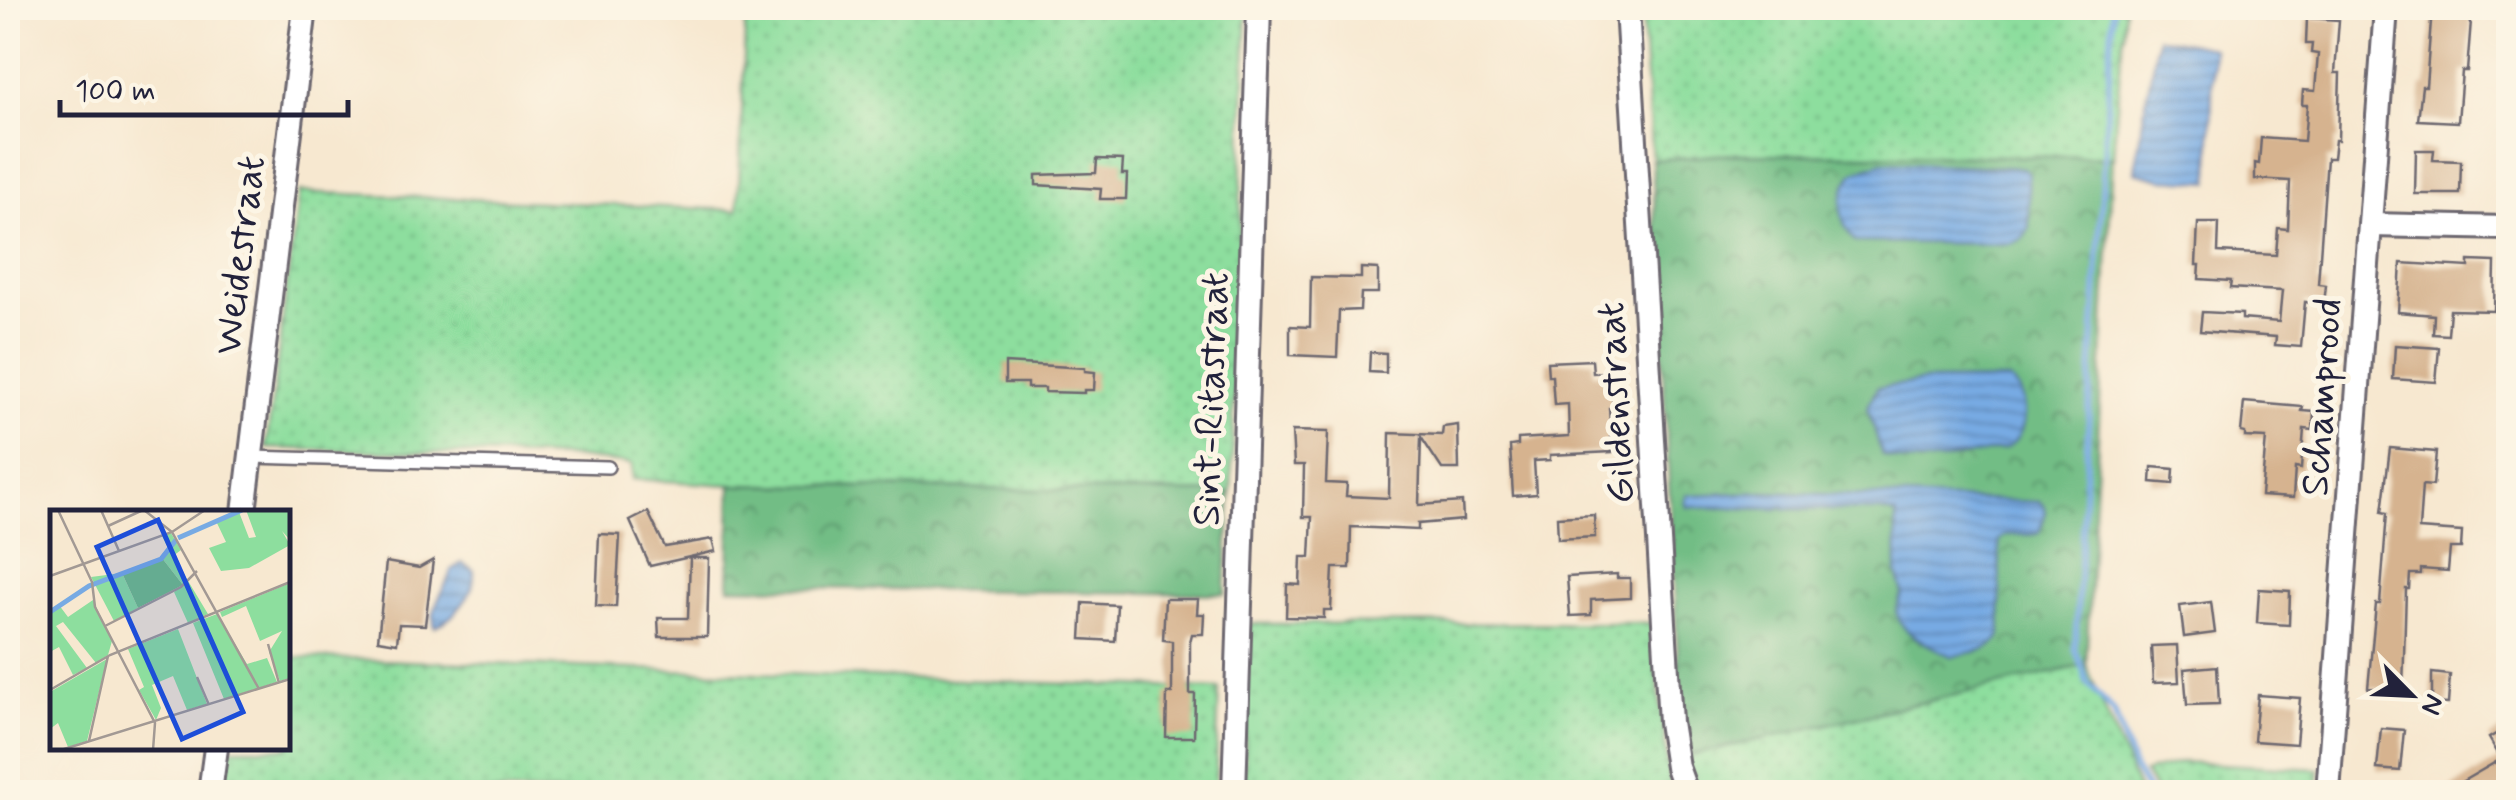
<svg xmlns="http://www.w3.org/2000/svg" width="2516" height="800" viewBox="0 0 2516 800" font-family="Mynerve,sans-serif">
<defs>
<pattern id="grass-dots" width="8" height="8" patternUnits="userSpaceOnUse" patternTransform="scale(2.5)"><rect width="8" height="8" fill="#8dde9e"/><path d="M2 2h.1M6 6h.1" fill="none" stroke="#79be89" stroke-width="1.8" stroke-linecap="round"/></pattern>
<pattern id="forest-crowns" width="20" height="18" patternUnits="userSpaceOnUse" patternTransform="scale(2.5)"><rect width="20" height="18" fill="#72bd85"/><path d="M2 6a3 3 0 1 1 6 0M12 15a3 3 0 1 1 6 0" fill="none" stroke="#5d996e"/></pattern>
<pattern id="water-rules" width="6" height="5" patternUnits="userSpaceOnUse" patternTransform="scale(2.5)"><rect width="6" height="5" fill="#77aae3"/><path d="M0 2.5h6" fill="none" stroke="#618ab9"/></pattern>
</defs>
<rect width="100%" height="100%" fill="#fcf5e5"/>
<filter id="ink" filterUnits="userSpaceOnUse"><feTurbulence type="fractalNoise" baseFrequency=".01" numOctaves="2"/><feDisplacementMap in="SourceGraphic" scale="20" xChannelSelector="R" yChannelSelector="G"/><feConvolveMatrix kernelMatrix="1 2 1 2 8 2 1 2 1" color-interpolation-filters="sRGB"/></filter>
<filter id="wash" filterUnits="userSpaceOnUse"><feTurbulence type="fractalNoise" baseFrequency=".0048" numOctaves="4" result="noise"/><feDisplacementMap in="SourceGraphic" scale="40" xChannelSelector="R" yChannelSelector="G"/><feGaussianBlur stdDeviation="2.25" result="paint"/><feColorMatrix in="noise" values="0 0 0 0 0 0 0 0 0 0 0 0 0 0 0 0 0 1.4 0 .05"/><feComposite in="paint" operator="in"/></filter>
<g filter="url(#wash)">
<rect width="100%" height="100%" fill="#f7e8d0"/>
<g fill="url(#grass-dots)" stroke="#58806c" stroke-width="2.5">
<polygon points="746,8 1247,8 1231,493 731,485 632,479 632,464 571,457 266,448 299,192 738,210"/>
<polygon points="1641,8 2125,8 2113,157 1732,154 1652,160"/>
<polygon points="1651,623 1669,779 1676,792 1244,792 1248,624"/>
<polygon points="288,657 1219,689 1215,792 219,792 225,748 288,748"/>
<polygon points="2086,665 2139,792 1696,792 1683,757"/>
<polygon points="2181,762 2319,769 2317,792 2156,792 2144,773"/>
</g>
<g fill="url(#forest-crowns)" stroke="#4a7060" stroke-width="2.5">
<polygon points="1732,154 2113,157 2086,665 1683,757 1652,160"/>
<polygon points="731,485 1231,493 1225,594 729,587"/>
</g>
<g fill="url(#water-rules)" stroke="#4c668f" stroke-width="2.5">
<path d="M2157,37l56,11 -3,134 -49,-3 -26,-7c5,-45 15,-89 22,-135z"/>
<path d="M1882,162l142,6 4,5 1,54c-4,12 -9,14 -20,17l-154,-2c-18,-22 -18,-46 -2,-69z"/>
<path d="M2008,380c23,13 21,57 -3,69 -37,5 -87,22 -123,6l-14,-48 9,-19 49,-7z"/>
<path d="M1765,492l274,10 5,3 2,7 -7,21c-13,5 -30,-3 -40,7l2,95c-8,18 -32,16 -49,22 -25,-14 -71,-29 -49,-63l-6,-22 -1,-57 -15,-4 -96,-2 -1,-3 -7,3 -90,-2 -2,-6 2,-6z"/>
<path d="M462,563l12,8c2,24 -20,47 -39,56 -7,-19 12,-38 16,-57z"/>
</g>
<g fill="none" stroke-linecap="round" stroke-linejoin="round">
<polyline stroke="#77aae3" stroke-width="6" points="2113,8 2075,648 2087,682 2114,712 2133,767 2148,792"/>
</g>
<g id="blocks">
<g fill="#d6b38f">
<polygon points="2432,8 2472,8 2467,71 2462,71 2458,122 2418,120 2422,86 2426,86"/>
<polygon points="2307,18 2339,20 2335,73 2340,73 2338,140 2335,140 2333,158 2327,158 2318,284 2326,285 2324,304 2305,302 2301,347 2275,345 2276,337 2200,331 2202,312 2242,314 2242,319 2279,322 2282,291 2230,288 2231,281 2199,279 2200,265 2196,265 2198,223 2219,223 2218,252 2276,255 2278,228 2288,229 2290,181 2255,179 2255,163 2259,164 2261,138 2304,141 2307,105 2302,105 2303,90 2315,91 2318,54 2311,53 2312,44 2306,44"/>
<polygon points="2416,150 2434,150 2433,160 2461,161 2460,194 2415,194"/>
<polygon points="1097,159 1123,160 1122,174 1127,174 1126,199 1100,199 1101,189 1036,185 1036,175 1096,173"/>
<polygon points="2469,261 2495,262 2494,311 2450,310 2448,335 2433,334 2434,315 2398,312 2401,263 2469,267"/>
<polygon points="1361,268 1378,269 1378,293 1361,293 1360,310 1339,311 1337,357 1290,355 1290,326 1310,327 1311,277 1361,278"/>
<polygon points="2395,345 2439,348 2436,382 2393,379"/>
<polygon points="1370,352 1386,353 1386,373 1369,372"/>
<polygon points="1592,360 1593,373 1611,372 1613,408 1609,408 1612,452 1550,455 1550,460 1534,461 1536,494 1513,496 1510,446 1518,445 1518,439 1569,436 1568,404 1554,405 1552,376 1548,376 1547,362"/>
<polygon points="1005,363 1085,368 1085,371 1095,372 1094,390 1084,390 1084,393 1045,392 1045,388 1027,388 1027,383 1005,383"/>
<polygon points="2244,402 2303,407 2302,411 2314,412 2313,430 2304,429 2301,469 2295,468 2293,498 2261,496 2266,438 2245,437 2245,433 2241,432"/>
<polygon points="1458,425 1459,469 1442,469 1421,437 1419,505 1462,502 1463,520 1418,524 1418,530 1351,527 1350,568 1333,568 1331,610 1324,610 1324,618 1286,617 1287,584 1300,585 1301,557 1310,557 1312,517 1303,517 1304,465 1294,465 1292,431 1328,432 1326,483 1347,484 1346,496 1389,498 1390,433 1442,435 1443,427"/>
<polygon points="2390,448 2436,452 2433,486 2422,485 2419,529 2462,532 2461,548 2450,548 2448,571 2421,569 2421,574 2410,574 2409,589 2406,589 2403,690 2368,688 2376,604 2380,604 2387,513 2382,512"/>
<polygon points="2152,467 2174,469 2173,484 2151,482"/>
<polygon points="648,512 665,547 713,539 716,551 650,566 630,521"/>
<polygon points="1594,515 1595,537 1558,539 1557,517"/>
<polygon points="599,534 620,535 616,607 596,606"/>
<polygon points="690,558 709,558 707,637 659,637 658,618 688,618"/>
<polygon points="433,560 425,625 399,624 397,643 378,640 386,562 419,568"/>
<polygon points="1617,574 1617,578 1630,578 1630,598 1591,600 1591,615 1570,616 1567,577"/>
<polygon points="2259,589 2290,591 2289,625 2257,623"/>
<polygon points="1165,599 1198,599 1197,614 1204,614 1203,634 1192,634 1190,642 1190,694 1195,694 1194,737 1166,737 1167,693 1172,693 1172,641 1163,640"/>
<polygon points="2211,602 2215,633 2184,637 2180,606"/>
<polygon points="1083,603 1117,605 1115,641 1081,639"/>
<polygon points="2177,645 2179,682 2153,683 2151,646"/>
<polygon points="2217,666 2219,704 2187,705 2184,669"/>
<polygon points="2432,673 2450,675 2448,704 2432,703"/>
<polygon points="2258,695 2300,698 2296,744 2254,741"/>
<polygon points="2508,727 2508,792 2444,792 2501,759 2489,738"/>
<polygon points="2381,728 2404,730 2400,771 2377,769"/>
</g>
</g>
</g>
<g filter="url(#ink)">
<use href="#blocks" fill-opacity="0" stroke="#6d676f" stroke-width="2.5"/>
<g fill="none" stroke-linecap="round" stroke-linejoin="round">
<g stroke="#6d676f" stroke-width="16">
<polyline id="lane" points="251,457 608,467"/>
</g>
<g stroke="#6d676f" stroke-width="28">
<g id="street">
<polyline points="1627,8 1670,722 1677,767 1686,792"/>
<polyline points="2371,225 2508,228"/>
<polyline points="244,512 305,8"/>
<polyline points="210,792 216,748"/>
<polyline points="1234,792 1259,8"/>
<polyline points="2328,792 2386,8"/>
</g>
</g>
<use href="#lane" stroke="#fff" stroke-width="11"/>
<use href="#street" stroke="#fff" stroke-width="22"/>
</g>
</g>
<g text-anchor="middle" stroke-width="10" stroke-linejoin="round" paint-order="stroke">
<g font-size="40" fill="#22223b" stroke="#fcf5e5">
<text transform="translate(238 255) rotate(-83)" y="14">Weidestraat</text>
<text transform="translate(2320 397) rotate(-86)" y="14">Schamprood</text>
<text transform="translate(1209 399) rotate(-88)" y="14">Sint-Ritastraat</text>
<text transform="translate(1614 403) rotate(-93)" y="14">Gildenstraat</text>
</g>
</g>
<g transform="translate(50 510)">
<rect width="240" height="240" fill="#f7e8d0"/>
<path d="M196,0h42l2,30 -8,-9 8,14 -41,23 -28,3 -12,-23 17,-6 -10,-21 23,-9 10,26 7,-1zM121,23l10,17 -8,6 35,58 -20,9 -14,-31 9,-7 -21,-27 7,-8 -7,-14zM72,63l16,35 -24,13 -23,-44zM240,73v95l-10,3 -11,-29 13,-21 -22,10 -14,-35 -24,11 -2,-5zM43,90l19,41 -4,14 -12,8 -33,-41 -7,4 31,42 -14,7 -14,-28 -9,5v-40l9,-7 9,12zM167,104l30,50 20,-6 10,24 -53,17 -31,-76zM128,119l29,75 -20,6 -14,-34 -21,9 9,23 -5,12 -17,-30 5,-3 -16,-38zM57,149l-20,82 -19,6 -10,-24 -8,6v-37z" fill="#8dde9e"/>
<path d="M112,48l21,27 -45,23 -16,-35z" fill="#72bd85"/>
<path fill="none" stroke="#77aae3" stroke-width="5" d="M128,28l64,-28M0,102l39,-26 72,-27 15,-19"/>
<path fill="none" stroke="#a29994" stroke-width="2.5" d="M8,0l34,72 3,25 60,116 -2,27M51,0l18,41M94,0l28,22 87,157M58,16l35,-16M0,66l122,-44 33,-22M55,116l76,-39 16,-16M218,134l11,39M147,167l12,28M0,180l60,-35 180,-73M39,231l19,-85M11,240l229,-71"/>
<path fill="#1d4ed8" fill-opacity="0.15" stroke="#1d4ed8" stroke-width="5" d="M108,10l85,192 -61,27 -85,-192z"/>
<rect width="240" height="240" fill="none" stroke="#22223b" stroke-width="5"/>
</g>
<rect width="2516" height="800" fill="none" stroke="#fcf5e5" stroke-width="40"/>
<g transform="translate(2411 695) rotate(114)" stroke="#fcf5e5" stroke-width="8" paint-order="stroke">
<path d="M0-8L18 38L0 25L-18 38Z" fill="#22223b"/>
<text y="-15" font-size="28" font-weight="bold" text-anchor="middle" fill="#22223b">N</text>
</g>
<path d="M60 100v15h288v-15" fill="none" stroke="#22223b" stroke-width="5"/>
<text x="75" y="100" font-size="30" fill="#22223b" stroke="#fcf5e5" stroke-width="8" paint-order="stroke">100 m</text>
</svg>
